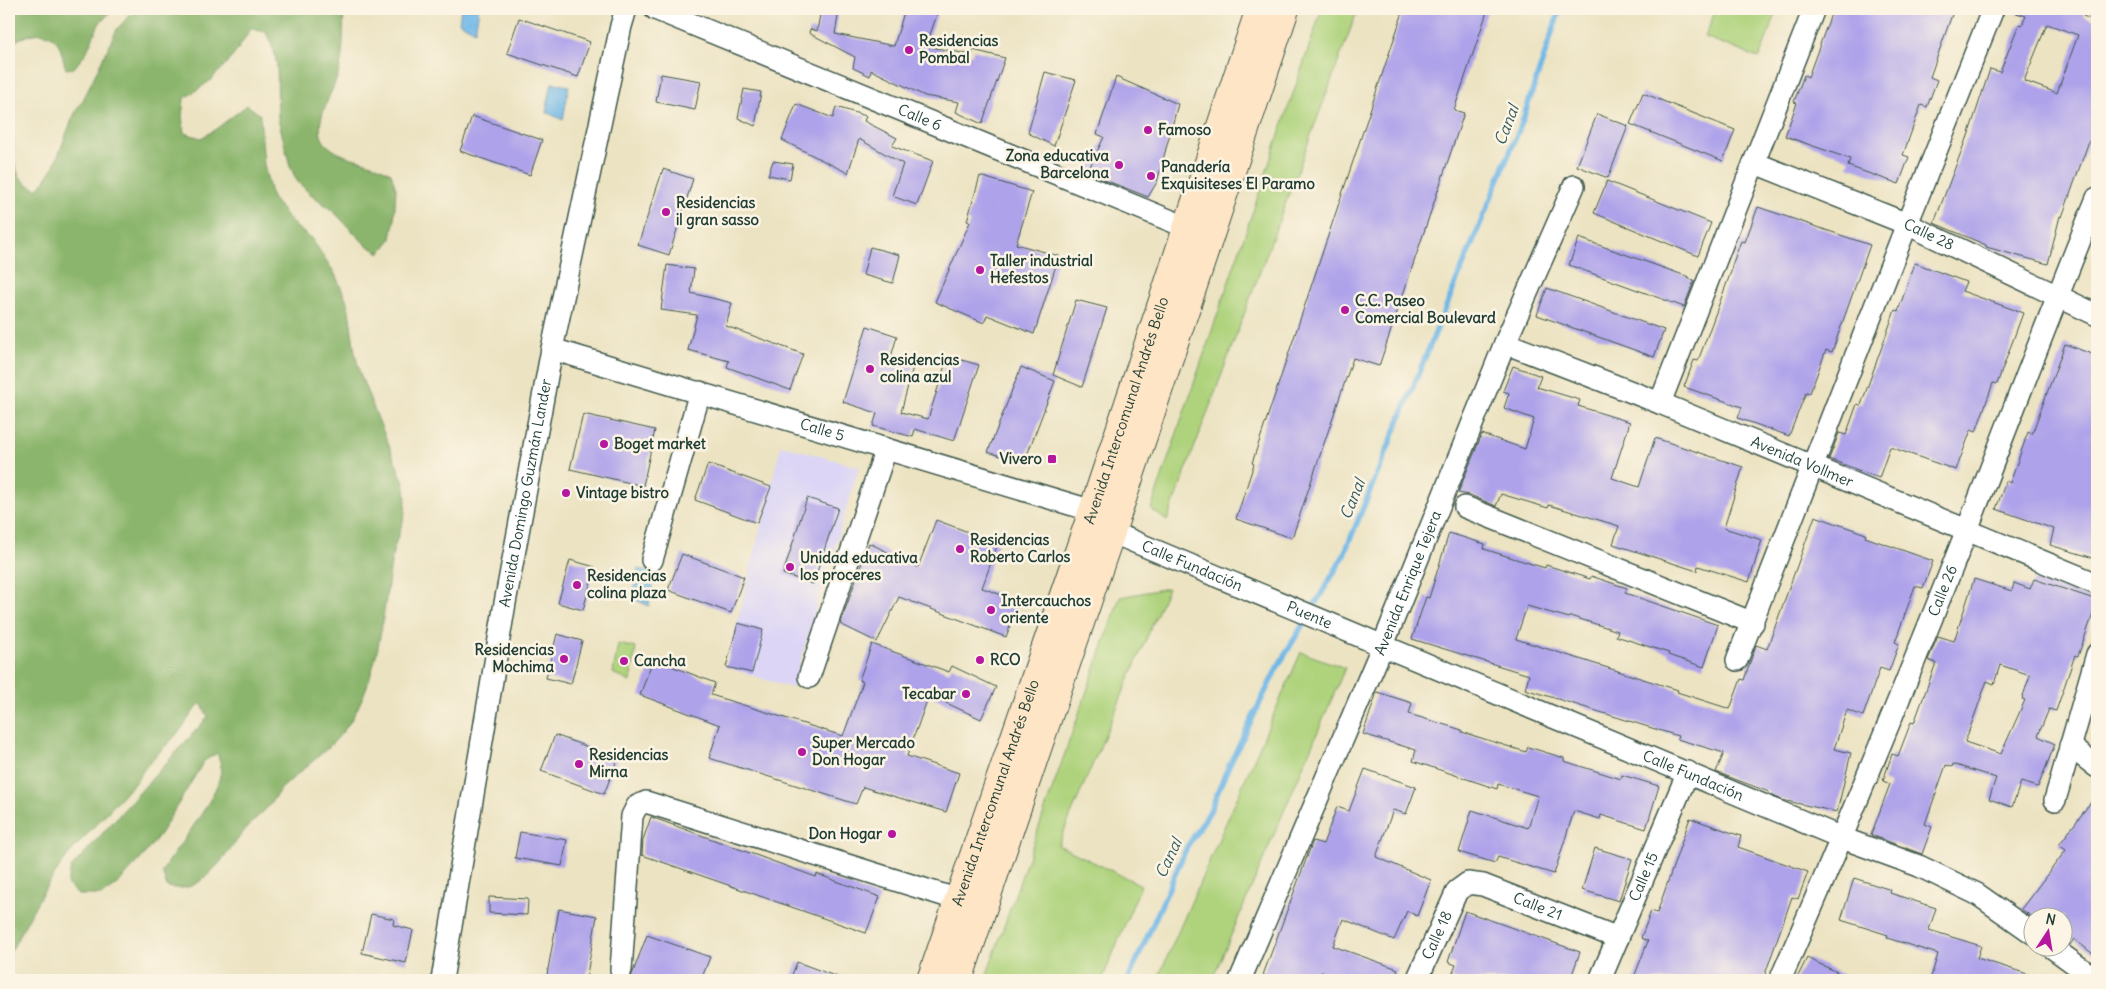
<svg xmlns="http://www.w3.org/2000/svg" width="2106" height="989" viewBox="0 0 2106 989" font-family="Delius,sans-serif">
<rect width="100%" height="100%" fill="#fcf5e5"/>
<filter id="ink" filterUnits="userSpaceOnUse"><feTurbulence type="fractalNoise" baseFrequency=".02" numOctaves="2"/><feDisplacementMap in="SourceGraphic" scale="10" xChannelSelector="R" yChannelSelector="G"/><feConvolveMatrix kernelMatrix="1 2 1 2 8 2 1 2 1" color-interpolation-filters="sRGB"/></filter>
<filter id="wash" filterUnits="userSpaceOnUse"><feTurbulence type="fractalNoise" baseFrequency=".0096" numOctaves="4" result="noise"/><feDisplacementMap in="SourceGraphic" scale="20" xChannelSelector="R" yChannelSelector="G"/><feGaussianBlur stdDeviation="1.12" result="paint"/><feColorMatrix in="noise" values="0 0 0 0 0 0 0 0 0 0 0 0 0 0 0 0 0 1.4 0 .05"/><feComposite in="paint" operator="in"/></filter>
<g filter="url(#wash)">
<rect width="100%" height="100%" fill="#ece3c2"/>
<polygon fill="#dcd5f6" points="781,445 859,467 792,688 726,667"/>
<g fill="#afd37d" stroke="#678858">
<polygon points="1322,9 1358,9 1167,521 1151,509"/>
<polygon points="1716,9 1778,9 1759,58 1705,37"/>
<polygon points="1168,588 1058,845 1141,885 1102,980 985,980 1120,597"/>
<polygon points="618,644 636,648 630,682 613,673"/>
<polygon points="1301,652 1345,668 1212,980 1157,980"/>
</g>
<g fill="#8bb56c" stroke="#557950">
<path d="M9,9h105l-15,15 -13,29 -12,15 -8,1c-3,-8 -4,-17 -7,-24 -12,-20 -35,-10 -50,0z"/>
<path d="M136,9h208c-1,19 0,39 -4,58 -3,21 -34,61 -12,79 14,12 30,12 46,19 6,2 12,6 17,8l5,16 -2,33 -3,17 -11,14 -14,-8 -33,-34 -25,-19 -11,-11 -7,-15 -12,-48 -1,-52 -3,-15 -8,-19 -15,-3 -17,26 -23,25 -27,19 -2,17 2,17 17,5 15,-9 31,-24 13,10 4,50 8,33 24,29 16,12 22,33 7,16 7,15 7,50 5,21 44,109c7,37 -8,47 -13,80 -8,52 -11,103 -36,150 -15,31 -52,54 -76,78 -4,5 -7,11 -11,16 -8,8 -17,15 -24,24 -14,19 -26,37 -45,51 -11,7 -20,7 -32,5l-5,-15c14,-25 59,-76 59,-104 0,-5 -2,-10 -4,-15l-13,8 -44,73 -21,27 -23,24 -14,10h-24l-11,-11 4,-16 137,-151 -7,-14c-9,9 -12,15 -19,25 -15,19 -32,29 -44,51l-71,77 -26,39 -32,60v-837c11,27 -7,57 28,71 24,-21 27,-64 46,-89l34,-71z"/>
</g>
<g fill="#6fb7e7" stroke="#477a8e">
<polygon points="461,9 479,9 475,31 459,22"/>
<polygon points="552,83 569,86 563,120 546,112"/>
<polygon points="638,569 655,572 649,606 632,598"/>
</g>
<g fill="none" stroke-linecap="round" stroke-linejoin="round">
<polyline stroke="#6fb7e7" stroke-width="5.5" points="1128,980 1187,847 1210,811 1226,772 1277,668 1342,559 1521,125 1560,9"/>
</g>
<g id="blocks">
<g fill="#aea2ea" fill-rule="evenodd">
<polygon points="821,9 839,11 835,34 894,46 905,9 939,9 926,46 972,55 973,50 1005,58 982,124 956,112 959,102 925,96 871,70 870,76 853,68 855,57 809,33 810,29 817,31"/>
<polygon points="1404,9 1488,9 1454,110 1464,113 1379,366 1353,358 1292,538 1236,519 1254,464 1252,463"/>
<polygon points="1833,9 1954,9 1930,77 1937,80 1927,107 1921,105 1903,155 1909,157 1899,184 1848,166 1850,159 1785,136 1797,103 1794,102 1804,75 1808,77"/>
<path d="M2011,9h75l-3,7 14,5v105l-5,16 -3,-1 -27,76 -2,-1 -12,48 -62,-17v-2l-52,-22 32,-84h1l23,-70 10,3 19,-48 3,1 4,-9 -16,-5zM2047,24l31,11 -21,58 -33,-12z"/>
<polygon points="519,18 590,42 578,77 507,53"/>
<polygon points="1045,72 1076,80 1054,146 1028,133"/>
<polygon points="661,74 701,81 695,110 656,102"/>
<polygon points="1116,77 1178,104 1157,182 1148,197 1087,173 1104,137 1097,134"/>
<polygon points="744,89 761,92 755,126 738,118"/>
<polygon points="1643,93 1735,130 1723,161 1630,124"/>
<polygon points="796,104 833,118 836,107 866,116 864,121 897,138 892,146 933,161 917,205 892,196 903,164 859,139 848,173 782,140"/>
<polygon points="1597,114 1628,126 1608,178 1577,166"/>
<polygon points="472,116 542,140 530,175 460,151"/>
<polygon points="773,161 793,164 790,179 768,175"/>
<polygon points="663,169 693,179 669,255 638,245"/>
<polygon points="980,176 1032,192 1016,244 1059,256 1034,334 987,315 984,323 935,302 970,222 967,221"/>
<polygon points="1607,181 1711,223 1698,256 1594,213"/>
<polygon points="1758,207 1870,245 1832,352 1826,350 1810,393 1806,392 1789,436 1738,418 1742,407 1684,387 1694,360 1698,361 1732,269 1731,268 1741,241 1745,242"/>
<polygon points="1579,238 1689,277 1688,278 1694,281 1684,307 1569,265"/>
<polygon points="870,247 900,255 893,283 863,275"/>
<polygon points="1915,263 1966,282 1962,291 2023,313 1997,384 1993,383 1976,432 1971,430 1956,470 1890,447 1879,478 1829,459 1839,433 1846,435 1857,404 1861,405 1895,310 1898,311"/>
<polygon points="667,265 694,269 691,293 732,303 726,326 803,354 790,390 727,367 729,361 688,350 697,315 661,310"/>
<polygon points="1547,288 1664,330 1654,357 1537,315"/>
<polygon points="1076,300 1107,308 1082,387 1053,375"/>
<polygon points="867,326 897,336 891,357 914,363 901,412 928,419 948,356 979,365 954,441 915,429 913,437 873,426 877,413 843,402"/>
<polygon points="2065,344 2097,356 2097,413 2092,429 2097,430 2097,559 2050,545 2054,529 1996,509 2006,481 2010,483 2028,432 2032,434"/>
<polygon points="1513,366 1541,376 1537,387 1580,400 1578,406 1630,422 1612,478 1639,487 1655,438 1743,467 1724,528 1762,540 1749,582 1698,566 1697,571 1613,544 1619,526 1549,505 1548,508 1501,494 1496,506 1470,495 1458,493 1482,434 1525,449 1534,419 1504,408 1509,393 1503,391"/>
<polygon points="1021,367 1055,381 1024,463 988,452"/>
<polygon points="583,414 655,430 643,486 570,469"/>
<polygon points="708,464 771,487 757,523 695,500"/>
<polygon points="807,498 838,508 813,584 783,574"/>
<polygon points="1815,516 1866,534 1865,537 1933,561 1923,588 1915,586 1895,642 1899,644 1889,671 1880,668 1863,716 1847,710 1834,749 1851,753 1837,812 1782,800 1769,794 1769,792 1716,772 1724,753 1677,739 1678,736 1525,689 1529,675 1412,639 1426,597 1429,598 1449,533 1485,544 1484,549 1545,568 1546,565 1590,579 1591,576 1627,588 1625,593 1718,625 1704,667 1668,655 1669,653 1616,636 1618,631 1570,616 1569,618 1527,606 1516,639 1678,690 1677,692 1730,709 1741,679 1744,680 1756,645 1767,649"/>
<polygon points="936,520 998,543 982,588 1019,601 1006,637 899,597 877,642 840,624 869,543 918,567"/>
<polygon points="682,554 744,577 731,613 668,590"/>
<polygon points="570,560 595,567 583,610 558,603"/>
<path d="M1974,579l38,12 2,-8 16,6 4,-10 63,21v3l-19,53 -3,-1 -19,56 -7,-2 -11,27 17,8 -17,43 -17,-5 -9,25 -23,-8 7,-21 -43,-14 -1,3 -6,-2 -21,59 7,3 -10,27 -51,-19 19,-51 -7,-3 9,-27 6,2 13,-34 3,1 22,-60 -8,-3 10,-24 16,5zM2000,665l30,10 -8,24 3,1 -24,54 -36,-12 22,-61 7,3z"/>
<polygon points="738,623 763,630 752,673 726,667"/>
<polygon points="557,634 582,641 571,684 546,678"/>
<polygon points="872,644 949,672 952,666 996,687 981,719 929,695 907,756 959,773 946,812 863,787 856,804 709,758 720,725 640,695 653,659 715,683 711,695 843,736 863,682 859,680"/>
<polygon points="1377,692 1412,703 1409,714 1462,730 1462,732 1526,752 1528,747 1564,758 1564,761 1621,779 1622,775 1659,786 1646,829 1601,815 1600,819 1574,811 1554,874 1498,857 1495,863 1459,852 1472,810 1528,828 1538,796 1498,784 1497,789 1413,761 1416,750 1363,734"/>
<polygon points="555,735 618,758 604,794 541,771"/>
<polygon points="1365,769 1416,787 1406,814 1393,810 1376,857 1431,880 1417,916 1407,911 1394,940 1343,919 1333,946 1398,969 1394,980 1344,980 1321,972 1318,980 1277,980 1263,975 1313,841 1323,844 1337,807 1349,811"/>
<polygon points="2097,794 2097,957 2074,939 2070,945 2064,940 2064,916 2031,916 2021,909 2066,850 2059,845"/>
<polygon points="651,817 816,877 817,874 880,897 866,933 642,855 643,840"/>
<polygon points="1690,818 1741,836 1738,847 1808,872 1798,899 1792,897 1763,980 1633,980 1648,941 1641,938 1651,911 1657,913"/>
<polygon points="520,832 567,840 562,866 515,858"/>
<polygon points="1595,848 1632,859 1619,901 1582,890"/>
<polygon points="1854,878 1891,890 1890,893 1936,908 1929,930 1981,946 1977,958 2037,977 2037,980 1942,980 1931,977 1938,954 1887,938 1888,935 1841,920"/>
<polygon points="489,897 528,899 527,915 489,913"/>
<polygon points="559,909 597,916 586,980 546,980"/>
<polygon points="1465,911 1580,952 1570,980 1450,980 1456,965 1448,962"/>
<polygon points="371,914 394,919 393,925 413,930 406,963 362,953"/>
<polygon points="647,935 710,957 701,980 630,980"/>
<polygon points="1807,958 1854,980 1796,980"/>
<polygon points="797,962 843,979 842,980 790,980"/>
</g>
</g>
</g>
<g filter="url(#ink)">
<use href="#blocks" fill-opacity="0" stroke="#3e5649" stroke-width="1"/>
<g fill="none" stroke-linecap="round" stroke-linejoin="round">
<g stroke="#3e5649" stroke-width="24">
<g id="minor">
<path id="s1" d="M655,9l531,218"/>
<path id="s2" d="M1755,163l152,61 190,91"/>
<path id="s3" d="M1505,343l155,60 437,181"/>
<path id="s4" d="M552,349l541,162"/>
<polyline points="1660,403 1814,9"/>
<polyline points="1465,507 1753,623"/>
<path id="s5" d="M1111,532l731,306 77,28 58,28 57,40"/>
<polyline points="652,560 700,392"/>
<polyline points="1737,660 1907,224 1993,9"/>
<polyline points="809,677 886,449"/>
<polyline points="2070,746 2097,767"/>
<polyline points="2055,800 2097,654"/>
<polyline points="2050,946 2097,980"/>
<polyline points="621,970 632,816 637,806 646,802 959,900"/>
<path id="s6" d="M442,980l63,-377 47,-254 69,-323 5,-17"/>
<path id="s7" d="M1240,980l143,-335 122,-302 69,-157"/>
<path id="s8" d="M1417,980l40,-89 11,-8 15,2 135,53"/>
<path id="s9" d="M1600,980l88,-208"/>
<path id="s10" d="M1780,980c66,-149 127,-299 187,-450 43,-111 85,-222 130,-332"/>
</g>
</g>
<g stroke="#3e5649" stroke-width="30">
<g id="secondary">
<path id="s11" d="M931,980l162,-469 167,-502"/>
<polyline points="958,980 1111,532 1285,9"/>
</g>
</g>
<use href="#minor" stroke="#fff" stroke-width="21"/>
<use href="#secondary" stroke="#fde5c5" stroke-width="28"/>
</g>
</g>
<g fill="#b5179e" stroke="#fcf5e5" stroke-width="2">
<circle cx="909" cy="50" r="5"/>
<circle cx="1148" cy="130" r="5"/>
<circle cx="1119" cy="165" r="5"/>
<circle cx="1151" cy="176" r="5"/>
<circle cx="666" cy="212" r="5"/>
<circle cx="980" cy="270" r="5"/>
<circle cx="1345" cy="310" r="5"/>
<circle cx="870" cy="369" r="5"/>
<circle cx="604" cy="444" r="5"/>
<rect x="1047" y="454" width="10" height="10" rx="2.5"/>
<circle cx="566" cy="493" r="5"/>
<circle cx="960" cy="549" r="5"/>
<circle cx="790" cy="567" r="5"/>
<circle cx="577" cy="585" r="5"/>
<circle cx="991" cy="610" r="5"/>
<circle cx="564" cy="659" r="5"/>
<circle cx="980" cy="660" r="5"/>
<circle cx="624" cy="661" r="5"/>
<circle cx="966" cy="694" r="5"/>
<circle cx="802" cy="752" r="5"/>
<circle cx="579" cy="764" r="5"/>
<circle cx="892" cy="834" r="5"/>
</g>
<g text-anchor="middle" stroke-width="5" stroke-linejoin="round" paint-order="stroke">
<g font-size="15" font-weight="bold" fill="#1f3d34" stroke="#fcf5e5" text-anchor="start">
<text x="919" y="46">Residencias<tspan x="919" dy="17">Pombal</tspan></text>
<text x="1158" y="135">Famoso</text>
<text x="1109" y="161" text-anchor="end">Zona educativa<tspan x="1109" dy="17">Barcelona</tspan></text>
<text x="1161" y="172">Panadería<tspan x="1161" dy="17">Exquisiteses El Paramo</tspan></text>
<text x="676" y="208">Residencias<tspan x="676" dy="17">il gran sasso</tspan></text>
<text x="990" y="266">Taller industrial<tspan x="990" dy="17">Hefestos</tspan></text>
<text x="1355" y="306">C.C. Paseo<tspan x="1355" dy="17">Comercial Boulevard</tspan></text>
<text x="880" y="365">Residencias<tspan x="880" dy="17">colina azul</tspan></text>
<text x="614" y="449">Boget market</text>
<text x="1042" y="464" text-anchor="end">Vivero</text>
<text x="576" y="498">Vintage bistro</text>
<text x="970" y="545">Residencias<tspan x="970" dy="17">Roberto Carlos</tspan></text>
<text x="800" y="563">Unidad educativa<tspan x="800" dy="17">los proceres</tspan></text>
<text x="587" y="581">Residencias<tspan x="587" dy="17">colina plaza</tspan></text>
<text x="1001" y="606">Intercauchos<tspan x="1001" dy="17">oriente</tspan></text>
<text x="554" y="655" text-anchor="end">Residencias<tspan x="554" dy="17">Mochima</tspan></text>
<text x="990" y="665">RCO</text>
<text x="634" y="666">Cancha</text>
<text x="956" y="699" text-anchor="end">Tecabar</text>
<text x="812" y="748">Super Mercado<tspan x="812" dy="17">Don Hogar</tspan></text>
<text x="589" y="760">Residencias<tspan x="589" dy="17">Mirna</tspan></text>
<text x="882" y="839" text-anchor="end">Don Hogar</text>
</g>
<g font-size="15" fill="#1f3d34" stroke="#fcf5e5">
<text dy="5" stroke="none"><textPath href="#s1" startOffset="286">Calle 6</textPath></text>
<text dy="5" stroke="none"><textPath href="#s2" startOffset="188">Calle 28</textPath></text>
<text dy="5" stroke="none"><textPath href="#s11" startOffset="602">Avenida Intercomunal Andrés Bello</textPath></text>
<text dy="5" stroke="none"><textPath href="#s4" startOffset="282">Calle 5</textPath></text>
<text dy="5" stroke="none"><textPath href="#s3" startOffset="320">Avenida Vollmer</textPath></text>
<text dy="5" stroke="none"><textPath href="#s6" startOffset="494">Avenida Domingo Guzmán Lander</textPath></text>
<text dy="5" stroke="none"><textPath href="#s5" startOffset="88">Calle Fundación</textPath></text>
<text dy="5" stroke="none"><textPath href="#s7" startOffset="431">Avenida Enrique Tejera</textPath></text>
<text dy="5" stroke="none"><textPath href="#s10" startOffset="422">Calle 26</textPath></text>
<text dy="5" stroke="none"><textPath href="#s5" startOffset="215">Puente</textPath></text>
<text dy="5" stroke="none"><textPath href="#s5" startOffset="631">Calle Fundación</textPath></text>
<text dy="5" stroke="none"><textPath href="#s11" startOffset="198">Avenida Intercomunal Andrés Bello</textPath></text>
<text dy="5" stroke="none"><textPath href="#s9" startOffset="112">Calle 15</textPath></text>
<text dy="5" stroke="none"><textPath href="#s8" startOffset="185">Calle 21</textPath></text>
<text dy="5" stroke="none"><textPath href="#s8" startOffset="49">Calle 18</textPath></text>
</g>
<g font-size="16" font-style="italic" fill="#335c61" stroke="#fcf5e5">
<text transform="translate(1506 125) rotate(-69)" y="6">Canal</text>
<text transform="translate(1352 499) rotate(-68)" y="6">Canal</text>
<text transform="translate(1168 858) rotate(-65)" y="6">Canal</text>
</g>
</g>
<rect width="2106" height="989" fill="none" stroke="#fcf5e5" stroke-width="30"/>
<g transform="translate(2048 932) rotate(12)"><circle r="24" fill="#fcf5e5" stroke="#a4ab9e"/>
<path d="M0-4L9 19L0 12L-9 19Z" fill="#b5179e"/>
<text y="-8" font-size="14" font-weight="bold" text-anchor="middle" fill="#1f3d34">N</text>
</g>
</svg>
